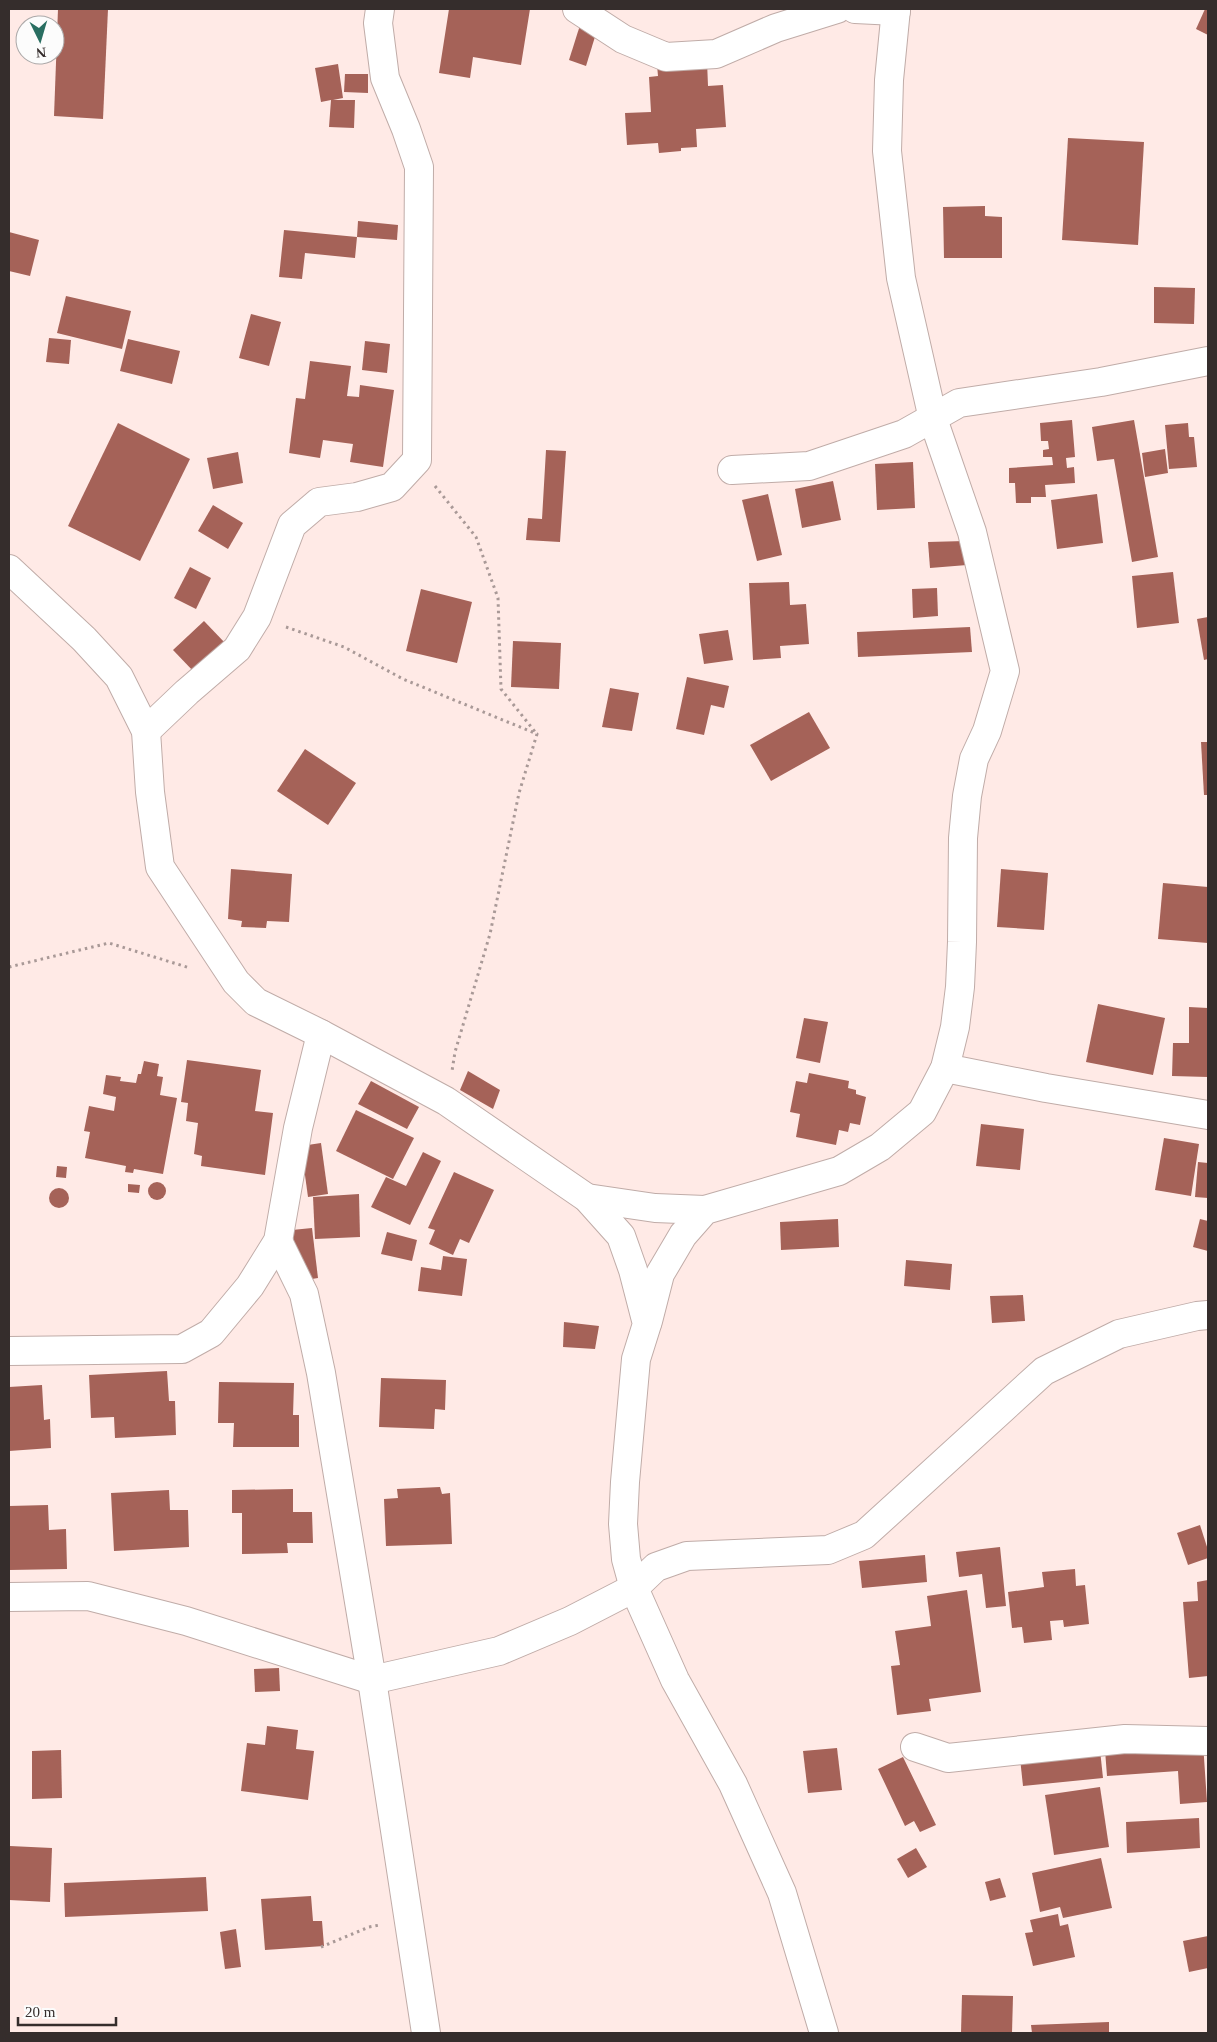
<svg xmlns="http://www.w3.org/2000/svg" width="1217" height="2042" viewBox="0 0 1217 2042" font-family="Georgia,serif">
<rect width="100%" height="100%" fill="#ffeae6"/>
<g fill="#a56258">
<polygon points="58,9 108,9 103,119 54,116"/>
<polygon points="449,9 530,9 521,65 473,57 470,78 439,73"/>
<polygon points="1205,9 1208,9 1208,35 1196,29"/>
<polygon points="581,22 598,27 586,66 569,60"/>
<polygon points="707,61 708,86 723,85 726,127 696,129 697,147 681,148 681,151 659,153 658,143 627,145 625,113 651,112 649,77 658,76 657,65"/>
<polygon points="338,64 343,98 333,100 355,100 354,128 329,127 331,100 321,102 315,68"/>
<polygon points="345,74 368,74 368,93 344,92"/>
<polygon points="1068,138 1144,142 1138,245 1062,240"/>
<polygon points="985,206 985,216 1002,217 1002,258 944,258 943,207"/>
<polygon points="358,221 398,225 397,240 357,237"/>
<polygon points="284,230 357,237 355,258 305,253 302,279 279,277"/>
<polygon points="9,232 39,240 30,276 9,271"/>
<polygon points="1154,287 1195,288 1194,324 1154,323"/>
<polygon points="66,296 131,311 122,349 57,333"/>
<polygon points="251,314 281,322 269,366 239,358"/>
<polygon points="49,338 71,340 69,364 46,362"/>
<polygon points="128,339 180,351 172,384 120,371"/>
<polygon points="365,341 390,344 387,373 362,370"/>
<polygon points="310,361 351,366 347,396 359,397 360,385 394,390 383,467 350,462 353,444 323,440 320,458 289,453 296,398 305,399"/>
<polygon points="1072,420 1075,457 1066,458 1067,468 1074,467 1075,483 1045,485 1046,497 1031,497 1031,503 1016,503 1015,483 1009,483 1009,468 1053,465 1052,457 1043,457 1043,450 1049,449 1048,441 1041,441 1040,423"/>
<polygon points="1134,420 1158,557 1132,562 1114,459 1097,461 1092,427"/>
<polygon points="118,423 190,459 140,561 68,526"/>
<polygon points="1188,423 1189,437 1194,437 1197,467 1169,469 1165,425"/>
<polygon points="1165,449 1168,473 1145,477 1142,453"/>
<polygon points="546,450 566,451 560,542 526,540 528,518 542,519"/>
<polygon points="238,452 243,483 213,489 207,458"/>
<polygon points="913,462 915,508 877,510 875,464"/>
<polygon points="833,481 841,520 802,528 795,489"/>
<polygon points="768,494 782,555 757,561 742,500"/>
<polygon points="1097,494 1103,543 1057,549 1051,500"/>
<polygon points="213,505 243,523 228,549 198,531"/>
<polygon points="965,541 967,565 930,568 928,542"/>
<polygon points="190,567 211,578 196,609 174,598"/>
<polygon points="1173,572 1179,623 1137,628 1132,576"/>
<polygon points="789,582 790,605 806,604 809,644 780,646 781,658 753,660 749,583"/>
<polygon points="937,588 938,616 913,618 912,589"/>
<polygon points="421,589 472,602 457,663 406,651"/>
<polygon points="1208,617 1208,659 1204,660 1197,619"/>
<polygon points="204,621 226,644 196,674 173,650"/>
<polygon points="970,627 972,652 858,657 857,632"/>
<polygon points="728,630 733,660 704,664 699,634"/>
<polygon points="513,641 561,643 559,689 511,687"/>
<polygon points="687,677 729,686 724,708 711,705 704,735 676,729"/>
<polygon points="610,688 639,693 632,731 602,727"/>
<polygon points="809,712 830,748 771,781 750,745"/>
<polygon points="1201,742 1208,742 1208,795 1204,795"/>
<polygon points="305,749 356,783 328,825 277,791"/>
<polygon points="231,869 292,874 289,922 267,921 266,928 241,927 242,921 228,919"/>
<polygon points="1001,869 1048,873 1044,930 997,927"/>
<polygon points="1163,883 1208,887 1208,943 1158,939"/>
<polygon points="1098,1004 1165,1018 1153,1075 1086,1062"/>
<polygon points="1189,1007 1208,1008 1208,1077 1172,1076 1173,1043 1189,1043"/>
<polygon points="804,1018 828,1022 820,1063 796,1058"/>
<polygon points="187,1060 261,1070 255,1111 273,1113 265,1175 201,1166 202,1156 194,1154 198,1123 186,1121 188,1103 181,1102"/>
<polygon points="144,1061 159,1064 157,1076 163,1077 160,1095 177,1098 163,1174 134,1169 133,1173 125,1172 126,1166 85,1158 90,1132 84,1131 89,1106 114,1111 116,1097 103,1094 106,1075 121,1077 120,1081 136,1083 138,1074 141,1074"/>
<polygon points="468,1071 500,1090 493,1109 460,1090"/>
<polygon points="809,1073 849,1081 848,1088 856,1090 856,1094 866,1097 860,1125 850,1123 848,1132 839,1130 836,1145 796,1137 800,1114 790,1112 796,1081 807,1083"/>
<polygon points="371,1081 419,1107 407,1129 358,1104"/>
<polygon points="356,1110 414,1138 393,1179 336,1151"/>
<polygon points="981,1124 1024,1129 1020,1170 976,1166"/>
<polygon points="1164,1138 1199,1144 1191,1196 1155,1190"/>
<polygon points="321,1143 328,1194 308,1197 301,1146"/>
<polygon points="423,1152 441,1161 410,1225 371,1207 386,1177 406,1186"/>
<polygon points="1198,1162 1208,1163 1208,1198 1195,1197"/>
<polygon points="57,1166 67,1167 66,1178 56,1177"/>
<polygon points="454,1172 494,1190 469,1243 460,1239 453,1255 429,1244 435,1230 428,1228"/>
<circle cx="157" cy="1191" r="9"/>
<polygon points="128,1184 140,1185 139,1193 128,1192"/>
<circle cx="59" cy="1198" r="10"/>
<polygon points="359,1194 360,1237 315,1239 313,1197"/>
<polygon points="838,1219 839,1247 781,1250 780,1222"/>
<polygon points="1200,1219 1208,1221 1208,1251 1193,1247"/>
<polygon points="312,1228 318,1278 299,1281 292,1230"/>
<polygon points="387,1232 417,1240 412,1261 381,1254"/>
<polygon points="443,1256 467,1259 462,1296 418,1291 421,1267 441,1270"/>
<polygon points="906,1260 952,1264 950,1290 904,1286"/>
<polygon points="1023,1295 1025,1321 992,1323 990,1296"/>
<polygon points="564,1322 599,1326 595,1349 563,1347"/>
<polygon points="167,1371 169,1401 175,1401 176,1435 115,1438 114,1417 91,1418 89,1375"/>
<polygon points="381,1378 446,1380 445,1410 435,1409 434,1429 379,1427"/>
<polygon points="219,1382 294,1383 293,1415 299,1415 299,1447 233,1447 234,1423 218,1423"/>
<polygon points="42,1385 44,1420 50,1419 51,1448 9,1451 9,1387"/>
<polygon points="440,1487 442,1494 450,1493 452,1544 386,1546 384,1499 398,1498 397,1489"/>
<polygon points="293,1489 293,1512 312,1512 313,1543 287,1543 288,1553 242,1554 242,1513 232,1513 232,1490"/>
<polygon points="169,1490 170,1510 188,1510 189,1547 114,1551 111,1493"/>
<polygon points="48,1505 49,1530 66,1529 67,1569 9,1570 9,1506"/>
<polygon points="1200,1525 1208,1550 1208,1558 1188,1565 1177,1533"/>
<polygon points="1000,1547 1006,1606 986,1608 982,1574 959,1577 956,1552"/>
<polygon points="925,1555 927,1582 862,1588 859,1561"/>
<polygon points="1075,1569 1076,1586 1085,1585 1089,1624 1064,1627 1063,1620 1050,1621 1052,1640 1024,1643 1022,1627 1012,1628 1008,1592 1044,1587 1042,1572"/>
<polygon points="1208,1580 1208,1676 1189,1678 1183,1602 1198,1601 1197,1582"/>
<polygon points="967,1590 981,1692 929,1699 931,1711 897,1715 891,1666 900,1665 895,1631 931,1626 927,1596"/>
<polygon points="279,1668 280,1691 255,1692 254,1669"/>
<polygon points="267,1726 298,1730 296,1749 314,1751 308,1800 241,1791 247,1743 265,1745"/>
<polygon points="1203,1743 1207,1802 1180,1804 1178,1771 1107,1776 1105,1750"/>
<polygon points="837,1748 842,1790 808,1793 803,1751"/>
<polygon points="61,1750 62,1798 32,1799 32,1751"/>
<polygon points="1100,1750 1103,1778 1023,1786 1020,1758"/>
<polygon points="903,1757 936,1825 920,1832 914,1821 905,1826 878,1769"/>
<polygon points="1100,1787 1109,1847 1054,1855 1045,1795"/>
<polygon points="1199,1818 1200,1848 1127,1853 1126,1822"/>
<polygon points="10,1846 52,1848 50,1902 9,1900"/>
<polygon points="916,1848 927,1867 908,1878 897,1859"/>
<polygon points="1101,1858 1112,1908 1063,1918 1060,1907 1040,1912 1032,1873"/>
<polygon points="206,1877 208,1911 65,1917 64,1883"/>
<polygon points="1000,1878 1006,1897 990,1901 985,1882"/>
<polygon points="311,1896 313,1921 322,1921 324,1946 265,1950 261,1899"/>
<polygon points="1058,1914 1060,1926 1068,1924 1075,1957 1033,1966 1025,1933 1033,1932 1030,1920"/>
<polygon points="236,1929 241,1967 225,1969 220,1932"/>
<polygon points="1208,1936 1208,1968 1189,1972 1183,1941"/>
<polygon points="962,1995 1013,1996 1012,2033 961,2033"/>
<polygon points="1109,2022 1109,2033 1032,2033 1031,2025"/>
</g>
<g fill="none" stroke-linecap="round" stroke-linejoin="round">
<g stroke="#c0aca8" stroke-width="30">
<g id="minor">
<polyline points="577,9 623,39 666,57 716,54 776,28 837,9"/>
<polyline points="855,9 896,11"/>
<polyline points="732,470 809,466 904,434 959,403 1101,382 1208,361"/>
<polyline points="9,569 84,639 119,677 146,731 150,792 160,867 236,982 256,1002 321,1034 446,1101 587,1198 621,1236 633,1270 647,1324 636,1359 625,1482 623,1524 626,1559 634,1588 675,1680 733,1784 782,1893 824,2033"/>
<polyline points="146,731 187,692 237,649 257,617 292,525 319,502 357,497 392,487 417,460 419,167 406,129 385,78 378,23 380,9"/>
<polyline points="945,1068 1046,1088 1208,1115"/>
<polyline points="587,1198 655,1208 705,1210"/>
<polyline points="278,1241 304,1294 321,1373 372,1680 426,2033"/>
<polyline points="648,1321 660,1274 683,1235 705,1210 839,1171 880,1147 922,1112 945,1068 955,1027 960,987 962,942 963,838 967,796 974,759 987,731 1005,671 972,532 933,419 901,278 887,151 889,80 896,9"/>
<polyline points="9,1351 182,1349 211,1333 250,1286 278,1241 298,1128 321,1034"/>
<polyline points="9,1597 88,1596 186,1621 372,1680 499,1651 570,1621 634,1588 656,1567 687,1556 828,1550 864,1535 1044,1371 1119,1334 1197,1316 1208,1315"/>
<polyline points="915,1747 948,1758 1125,1739 1208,1741"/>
</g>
</g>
<g stroke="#a99997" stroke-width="3" stroke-dasharray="2.5 4" stroke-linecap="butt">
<polyline points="435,486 476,537 498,598 501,689 536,733"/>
<polyline points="286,627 344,647 403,679 537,734 519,793 490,934 455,1052 452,1071"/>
<polyline points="9,967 109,943 190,968"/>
<polyline points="321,1947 369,1927 380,1925"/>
</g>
<use href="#minor" stroke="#fff" stroke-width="28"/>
</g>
<rect width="1217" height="2042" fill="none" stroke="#352d2c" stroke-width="20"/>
<g transform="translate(40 40) rotate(175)"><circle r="24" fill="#fcfcfc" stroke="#aca9a9"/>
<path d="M0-4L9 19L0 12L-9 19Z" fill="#296e61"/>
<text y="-8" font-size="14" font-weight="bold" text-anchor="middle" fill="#352d2c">N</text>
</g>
<path d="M18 2017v8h98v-8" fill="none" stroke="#352d2c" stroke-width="2.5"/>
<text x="25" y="2017" font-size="15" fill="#352d2c" stroke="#fcfcfc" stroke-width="4" paint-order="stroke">20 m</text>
</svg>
